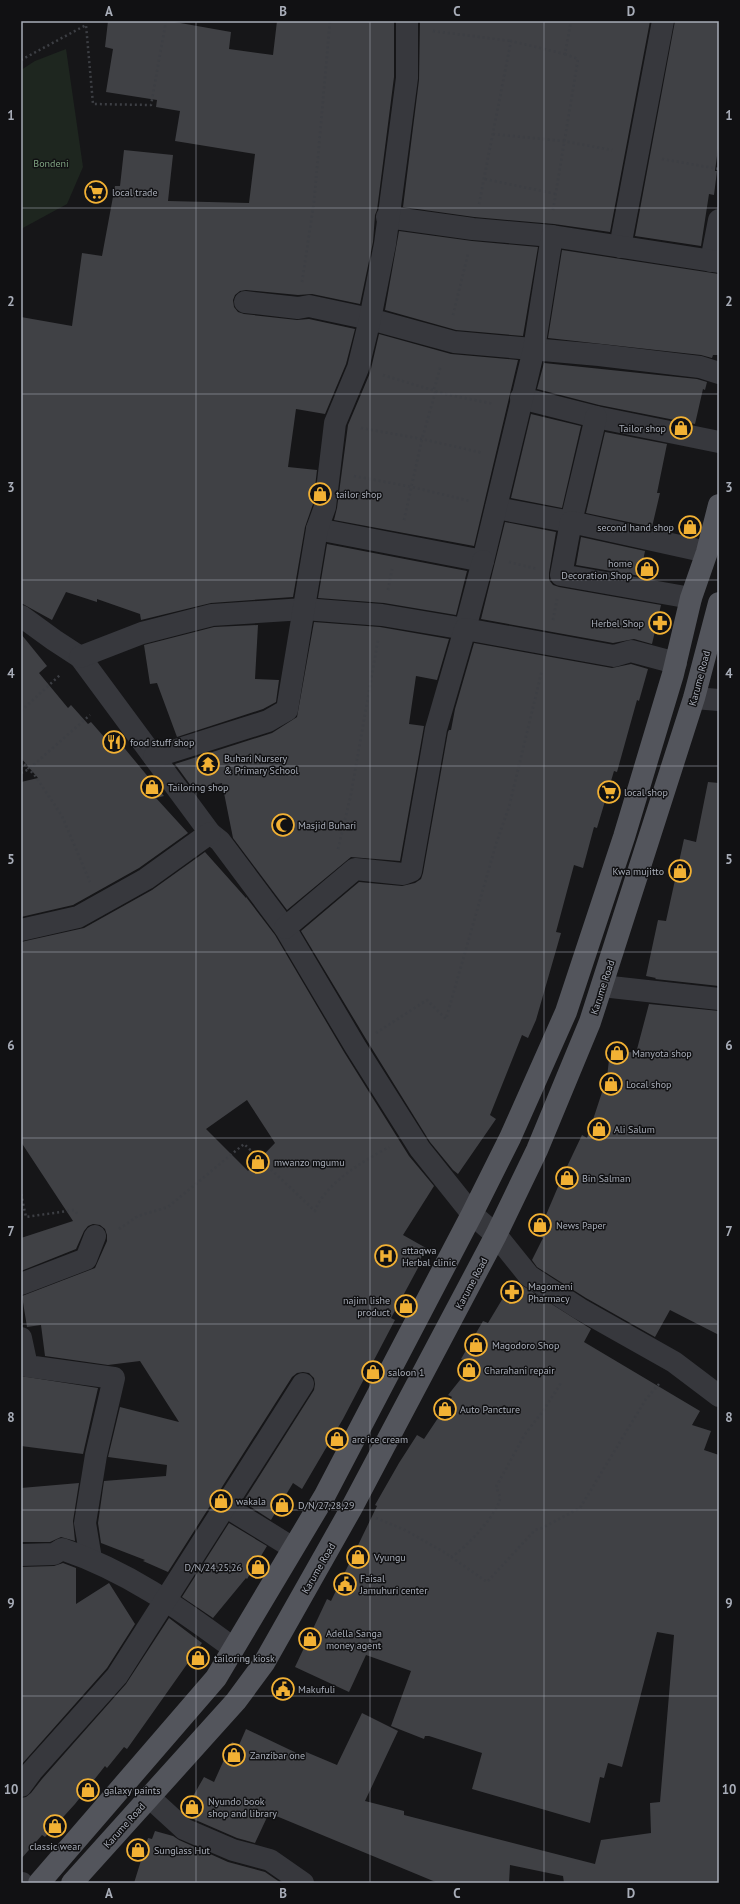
<svg xmlns="http://www.w3.org/2000/svg" width="740" height="1904" viewBox="0 0 740 1904" font-family="'PT Sans',sans-serif">
<rect width="100%" height="100%" fill="#161618"/>
<polygon fill="#1e261f" points="66,49 83,167 67,204 21,229 21,70 35,61"/>
<g fill="#404145" fill-rule="evenodd">
<polygon points="108,21 169,21 231,32 229,49 273,55 277,21 394,21 394,77 377,210 375,215 373,242 360,304 312,294 298,295 246,290 240,291 235,295 233,300 234,307 238,312 244,314 297,320 309,319 355,329 346,364 325,414 296,409 288,467 317,470 313,504 305,527 293,597 211,603 141,620 140,614 97,599 97,602 66,592 52,620 21,603 21,317 72,326 82,253 102,256 115,186 120,186 124,150 173,155 168,201 249,203 255,154 175,141 180,111 156,107 157,100 106,92 113,49 105,47"/>
<polygon points="420,21 650,21 610,232 554,224 474,217 403,207 419,80"/>
<polygon points="675,21 719,21 719,141 715,171 717,171 714,195 709,194 701,246 635,236"/>
<polygon points="399,231 472,241 538,247 523,336 456,330 385,310"/>
<polygon points="562,250 719,274 719,355 713,355 712,358 701,355 548,338"/>
<polygon points="379,334 451,354 518,360 474,546 334,520 337,508 348,425 370,373"/>
<polygon points="544,363 697,379 707,382 705,390 703,389 695,424 599,405 537,389"/>
<polygon points="531,414 581,426 562,508 511,498"/>
<polygon points="605,432 667,444 657,493 660,493 652,527 586,513"/>
<polygon points="505,522 556,532 549,573 549,580 553,585 559,587 661,605 652,644 634,639 613,643 481,619"/>
<polygon points="581,537 645,551 640,576 576,565"/>
<polygon points="327,544 467,571 456,615 384,603 318,598"/>
<polygon points="314,622 380,627 449,639 437,680 416,676 409,724 424,726 400,861 351,857 287,910 233,838 222,783 194,790 175,764 272,733 297,717"/>
<polygon points="258,625 255,679 279,680 276,702 263,709 177,737 157,683 150,684 144,645 214,627"/>
<polygon points="21,634 47,666 39,673 68,708 71,705 88,724 91,722 105,738 111,732 164,796 156,798 188,833 139,868 73,905 21,917 21,782 38,778 21,758"/>
<polygon points="474,643 612,668 631,664 648,669 639,701 637,700 617,772 614,771 597,828 594,827 583,868 574,865 556,932 561,933 536,1020 528,1038 522,1035 490,1115 496,1119 458,1174 453,1170 430,1142 366,1039 301,931 359,882 402,886 415,883 421,879 423,873 448,732 449,730 451,730 455,709"/>
<polygon points="708,782 719,783 719,986 655,979 656,978 646,976 658,920 666,921 684,839 696,842"/>
<path d="M205,852l41,46v-1l29,38 69,117 65,104 25,30 -31,49 23,13 -9,18h2l-28,52 4,2 -52,99 -41,70 -9,-6 -22,37 -28,-18 71,-112 1,-6 -1,-6 -5,-5 -6,-1 -6,1 -5,4 -124,195 -25,-11 2,-1 -44,-17 -3,-20 6,-42 62,-5 1,-11 -59,-8 12,-50 59,15 -39,-61 -32,4 -63,-9 -4,-31 -14,2 -5,-31 73,-28 12,-27v-6l-2,-6 -5,-4 -7,-1 -5,2 -4,5 -8,18 -55,22v-33l52,-17 -52,-79v-200l63,-14 68,-38zM247,1100l28,43 -27,28 -42,-42z"/>
<polygon points="649,1004 719,1011 719,1335 670,1310 655,1337 586,1298 537,1267 532,1260 543,1238 539,1236 548,1216 546,1215 563,1175 582,1135 587,1138 607,1077 609,1060 612,1060 614,1050 636,1053"/>
<polygon points="520,1284 591,1329 584,1342 700,1411 692,1425 711,1431 704,1450 719,1455 719,1883 564,1883 563,1876 510,1865 509,1883 438,1883 269,1813 255,1843 237,1838 191,1818 184,1812 204,1777 214,1782 232,1742 239,1745 246,1729 305,1757 306,1752 337,1765 362,1713 398,1731 365,1801 404,1811 404,1815 595,1864 601,1840 651,1833 650,1803 660,1802 674,1635 657,1632 622,1767 608,1763 604,1778 600,1777 590,1823 472,1789 482,1753 429,1736 425,1736 424,1739 391,1726 411,1671 366,1655 349,1692 295,1667 327,1599 331,1601 377,1506 375,1505 399,1463 417,1435 424,1439 452,1397 448,1395 472,1365 461,1359 483,1321 488,1323 509,1288 516,1292"/>
<polygon points="21,1376 98,1388 83,1454 21,1446"/>
<polygon points="79,1483 73,1521 75,1541 61,1537 50,1542 21,1542 21,1488"/>
<polygon points="229,1523 267,1546 247,1579 246,1578 213,1618 182,1597"/>
<polygon points="63,1563 76,1568 76,1604 109,1583 135,1624 107,1668 21,1765 21,1567 54,1566"/>
<polygon points="169,1618 202,1643 127,1749 124,1747 107,1768 105,1766 75,1804 45,1837 42,1835 21,1859 21,1798 26,1797 31,1793 42,1779 126,1684"/>
<polygon points="155,1831 173,1836 179,1840 228,1862 265,1872 281,1883 134,1883 148,1838 152,1839"/>
</g>
<g fill="none" stroke-linecap="round" stroke-linejoin="round">
<g stroke="#3d3f44" stroke-width="2.5" stroke-dasharray="2 3" stroke-linecap="butt">
<polyline points="433,31 511,41"/>
<polyline points="21,60 86,25 93,104 151,105 166,21"/>
<polyline points="493,134 563,141 612,150"/>
<polyline points="662,159 719,169"/>
<polyline points="485,179 556,194"/>
<polyline points="479,204 511,41 565,54"/>
<polyline points="553,210 578,59 565,54 571,21"/>
<polyline points="302,282 314,202 330,21"/>
<polyline points="453,315 468,254"/>
<polyline points="383,375 445,394 494,404"/>
<polyline points="434,389 441,365"/>
<polyline points="361,428 422,439 483,453"/>
<polyline points="354,476 412,487 470,501"/>
<polyline points="404,520 422,439 436,390"/>
<polyline points="509,562 537,569"/>
<polyline points="388,590 392,569"/>
<polyline points="553,620 557,599"/>
<polyline points="21,711 60,675"/>
<polyline points="21,760 36,777 62,816 90,882"/>
<polyline points="21,773 29,769 90,715"/>
<polyline points="338,849 351,794 378,640"/>
<polyline points="376,1033 427,1000 446,1019 496,844 509,807 542,670"/>
<polyline points="21,1194 26,1217 74,1210 79,1216"/>
<path d="M119,1229l19,-13 30,-9 76,-63 71,67c9,-27 50,-51 74,-64"/>
<polyline points="376,1518 405,1530 444,1552 487,1582 535,1530 542,1528 580,1508 646,1399 659,1384"/>
<path d="M451,1557c13,-7 51,-47 49,-61 -1,-3 -3,-6 -4,-9l29,-53 18,-23 18,-28"/>
</g>
<g stroke="#37383d" stroke-width="22">
<polyline points="387,217 473,229 552,236"/>
<polyline points="620,247 663,21"/>
<polyline points="711,261 719,220"/>
<polyline points="245,302 298,308 309,306 370,319 454,342 599,355 700,367 719,373"/>
<polyline points="521,398 596,417 719,442"/>
<polyline points="496,508 571,522 596,417"/>
<polyline points="317,529 483,561 534,349 552,236 719,262"/>
<polyline points="691,598 561,575 571,522 707,552"/>
<polyline points="21,616 54,640 80,657 210,833 220,841 285,928 355,1046 420,1149 472,1214 496,1235 529,1276 580,1309 674,1362 719,1396"/>
<polyline points="80,657 142,633 212,615 304,609 382,615 465,629 483,561"/>
<polyline points="694,698 719,700"/>
<polyline points="154,757 268,721 287,710 317,529 325,507 335,423 358,368 370,319 385,244 407,78 407,21"/>
<polyline points="285,928 355,869 403,874 411,871 436,729 465,629 614,656 631,651 676,663"/>
<polyline points="21,930 78,917 146,879 210,833"/>
<polyline points="602,986 719,999"/>
<polyline points="21,1284 86,1259 95,1236"/>
<polyline points="21,1338 27,1366 114,1378 96,1455 85,1523 91,1559"/>
<polyline points="225,1506 293,1548"/>
<path d="M21,1555l33,-1 8,-5c65,22 117,59 171,99"/>
<polyline points="21,1786 32,1771 117,1676 303,1384"/>
<polyline points="149,1797 184,1829 233,1850 270,1860 303,1883"/>
<polyline points="21,1883 22,1883"/>
</g>
<g stroke="#53555c" stroke-width="22">
<polyline points="39,1883 216,1678 324,1497 472,1214 510,1138 566,1012 624,837 673,674 691,598 707,552 719,505"/>
<polyline points="72,1883 236,1701 264,1663 351,1509 496,1235 537,1150 590,1022 694,698 719,603"/>
</g>
</g>
<path fill="none" stroke="#a8adb8" stroke-width="1" stroke-opacity="0.55" d="M196,21v1862M370,21v1862M544,21v1862M21,208h698M21,394h698M21,580h698M21,766h698M21,952h698M21,1138h698M21,1324h698M21,1510h698M21,1696h698"/>
<defs>
<g id="supermarket-ring" transform="scale(1.15)"><circle r="9.5" fill="#111113" stroke="#f2b134" stroke-width="1.5"/><path d="M-6-5.5h2.5l.6 2H6L4.5 2H-2.5L-4.4-4H-6ZM-1.5 3.2a1.3 1.3 0 1 0 .1 0ZM3 3.2a1.3 1.3 0 1 0 .1 0Z" fill="#f2b134"/></g>
<g id="shop-ring" transform="scale(1.15)"><circle r="9.5" fill="#111113" stroke="#f2b134" stroke-width="1.5"/><path d="M-5-2.5h2.3a2.7 3.5 0 0 1 5.4 0H5L5.5 6h-11ZM-1.5-2.5h3a1.5 2.3 0 0 0-3 0Z" fill="#f2b134"/></g>
<g id="pharmacy-ring" transform="scale(1.15)"><circle r="9.5" fill="#111113" stroke="#f2b134" stroke-width="1.5"/><path d="M-2-6h4v4h4v4h-4v4h-4v-4h-4v-4h4Z" fill="#f2b134"/></g>
<g id="restaurant-ring" transform="scale(1.15)"><circle r="9.5" fill="#111113" stroke="#f2b134" stroke-width="1.5"/><path d="M-5-6h1v4h1v-4h1v4h1v-4h1v5L-1.5 .5V6h-2V.5L-5-1ZM5-6V6H3V1.5H1.5Q1.5-4 5-6Z" fill="#f2b134"/></g>
<g id="temple-ring" transform="scale(1.15)"><circle r="9.5" fill="#111113" stroke="#f2b134" stroke-width="1.5"/><path d="M0-6L5-2H3V0L6.5 2.5H4V6H1.5V3h-3V6H-4V2.5H-6.5L-3 0V-2H-5Z" fill="#f2b134"/></g>
<g id="mosque-ring" transform="scale(1.15)"><circle r="9.5" fill="#111113" stroke="#f2b134" stroke-width="1.5"/><path d="M3.5-4.9A6 6 0 1 0 3.5 4.9A5 5 0 1 1 3.5-4.9Z" fill="#f2b134"/></g>
<g id="hospital-ring" transform="scale(1.15)"><circle r="9.5" fill="#111113" stroke="#f2b134" stroke-width="1.5"/><path d="M-5-5h3v3.5h4V-5h3V5h-3V1.5h-4V5h-3Z" fill="#f2b134"/></g>
<g id="civic-ring" transform="scale(1.15)"><circle r="9.5" fill="#111113" stroke="#f2b134" stroke-width="1.5"/><path d="M-.6-6.5H3V-4.5H.6V-3L4-1V1h2V6H-6V1h2V-1L-.6-3ZM-1.2 2.5V6h2.4V2.5Z" fill="#f2b134"/></g>
</defs>
<g fill-rule="evenodd">
<use href="#supermarket-ring" x="96" y="192"/>
<use href="#shop-ring" x="681" y="428"/>
<use href="#shop-ring" x="320" y="494"/>
<use href="#shop-ring" x="690" y="527"/>
<use href="#shop-ring" x="647" y="569"/>
<use href="#pharmacy-ring" x="660" y="623"/>
<use href="#restaurant-ring" x="114" y="742"/>
<use href="#temple-ring" x="208" y="764"/>
<use href="#shop-ring" x="152" y="787"/>
<use href="#supermarket-ring" x="609" y="792"/>
<use href="#mosque-ring" x="283" y="825"/>
<use href="#shop-ring" x="680" y="871"/>
<use href="#shop-ring" x="617" y="1053"/>
<use href="#shop-ring" x="611" y="1084"/>
<use href="#shop-ring" x="599" y="1129"/>
<use href="#shop-ring" x="258" y="1162"/>
<use href="#shop-ring" x="567" y="1178"/>
<use href="#shop-ring" x="540" y="1225"/>
<use href="#hospital-ring" x="386" y="1256"/>
<use href="#pharmacy-ring" x="512" y="1292"/>
<use href="#shop-ring" x="406" y="1306"/>
<use href="#shop-ring" x="476" y="1345"/>
<use href="#shop-ring" x="469" y="1370"/>
<use href="#shop-ring" x="373" y="1372"/>
<use href="#shop-ring" x="445" y="1409"/>
<use href="#shop-ring" x="337" y="1439"/>
<use href="#shop-ring" x="221" y="1501"/>
<use href="#shop-ring" x="282" y="1505"/>
<use href="#shop-ring" x="358" y="1557"/>
<use href="#shop-ring" x="258" y="1567"/>
<use href="#civic-ring" x="345" y="1584"/>
<use href="#shop-ring" x="310" y="1639"/>
<use href="#shop-ring" x="198" y="1658"/>
<use href="#civic-ring" x="283" y="1689"/>
<use href="#shop-ring" x="234" y="1755"/>
<use href="#shop-ring" x="88" y="1790"/>
<use href="#shop-ring" x="192" y="1807"/>
<use href="#shop-ring" x="55" y="1826"/>
<use href="#shop-ring" x="138" y="1850"/>
</g>
<g text-anchor="middle" stroke-width="3" stroke-linejoin="round" paint-order="stroke">
<g font-size="10" fill="#7fa381" stroke="#111113">
<text x="51" y="167">Bondeni</text>
</g>
<g font-size="10" fill="#a8adb8" stroke="#111113" text-anchor="start">
<text x="112" y="196">local trade</text>
<text x="666" y="432" text-anchor="end">Tailor shop</text>
<text x="336" y="498">tailor shop</text>
<text x="674" y="531" text-anchor="end">second hand shop</text>
<text x="632" y="567" text-anchor="end">home<tspan x="632" dy="12">Decoration Shop</tspan></text>
<text x="644" y="627" text-anchor="end">Herbel Shop</text>
<text x="130" y="746">food stuff shop</text>
<text x="224" y="762">Buhari Nursery<tspan x="224" dy="12">&amp; Primary School</tspan></text>
<text x="168" y="791">Tailoring shop</text>
<text x="624" y="796">local shop</text>
<text x="298" y="829">Masjid Buhari</text>
<text x="664" y="875" text-anchor="end">Kwa mujitto</text>
<text x="632" y="1057">Manyota shop</text>
<text x="626" y="1088">Local shop</text>
<text x="614" y="1133">Ali Salum</text>
<text x="274" y="1166">mwanzo mgumu</text>
<text x="582" y="1182">Bin Salman</text>
<text x="556" y="1229">News Paper</text>
<text x="402" y="1254">attaqwa<tspan x="402" dy="12">Herbal clinic</tspan></text>
<text x="528" y="1290">Magomeni<tspan x="528" dy="12">Pharmacy</tspan></text>
<text x="390" y="1304" text-anchor="end">najim lishe<tspan x="390" dy="12">product</tspan></text>
<text x="492" y="1349">Magodoro Shop</text>
<text x="484" y="1374">Charahani repair</text>
<text x="388" y="1376">saloon 1</text>
<text x="460" y="1413">Auto Pancture</text>
<text x="352" y="1443">arc ice cream</text>
<text x="236" y="1505">wakala</text>
<text x="298" y="1509">D/N/27,28,29</text>
<text x="374" y="1561">Vyungu</text>
<text x="242" y="1571" text-anchor="end">D/N/24,25,26</text>
<text x="360" y="1582">Faisal<tspan x="360" dy="12">Jamuhuri center</tspan></text>
<text x="326" y="1637">Adella Sanga<tspan x="326" dy="12">money agent</tspan></text>
<text x="214" y="1662">tailoring kiosk</text>
<text x="298" y="1693">Makufuli</text>
<text x="250" y="1759">Zanzibar one</text>
<text x="104" y="1794">galaxy paints</text>
<text x="208" y="1805">Nyundo book<tspan x="208" dy="12">shop and library</tspan></text>
<text x="55" y="1850" text-anchor="middle">classic wear</text>
<text x="154" y="1854">Sunglass Hut</text>
</g>
<g font-size="10" fill="#a8adb8" stroke="#111113">
<text transform="translate(699 678) rotate(-75)" y="4">Karume Road</text>
<text transform="translate(602 987) rotate(-72)" y="4">Karume Road</text>
<text transform="translate(471 1283) rotate(-62)" y="4">Karume Road</text>
<text transform="translate(318 1568) rotate(-60)" y="4">Karume Road</text>
<text transform="translate(124 1825) rotate(-48)" y="4">Karume Road</text>
</g>
</g>
<rect width="740" height="1904" fill="none" stroke="#111113" stroke-width="44"/>
<rect x="22" y="22" width="696" height="1860" fill="none" stroke="#a8adb8" stroke-width="1.5"/>
<g font-size="13" text-anchor="middle" font-weight="bold" fill="#a8adb8">
<text x="109" y="16">A</text>
<text x="283" y="16">B</text>
<text x="457" y="16">C</text>
<text x="631" y="16">D</text>
<text x="11" y="120">1</text>
<text x="729" y="120">1</text>
<text x="11" y="306">2</text>
<text x="729" y="306">2</text>
<text x="11" y="492">3</text>
<text x="729" y="492">3</text>
<text x="11" y="678">4</text>
<text x="729" y="678">4</text>
<text x="11" y="864">5</text>
<text x="729" y="864">5</text>
<text x="11" y="1050">6</text>
<text x="729" y="1050">6</text>
<text x="11" y="1236">7</text>
<text x="729" y="1236">7</text>
<text x="11" y="1422">8</text>
<text x="729" y="1422">8</text>
<text x="11" y="1608">9</text>
<text x="729" y="1608">9</text>
<text x="11" y="1794">10</text>
<text x="729" y="1794">10</text>
<text x="109" y="1898">A</text>
<text x="283" y="1898">B</text>
<text x="457" y="1898">C</text>
<text x="631" y="1898">D</text>
</g>
</svg>
